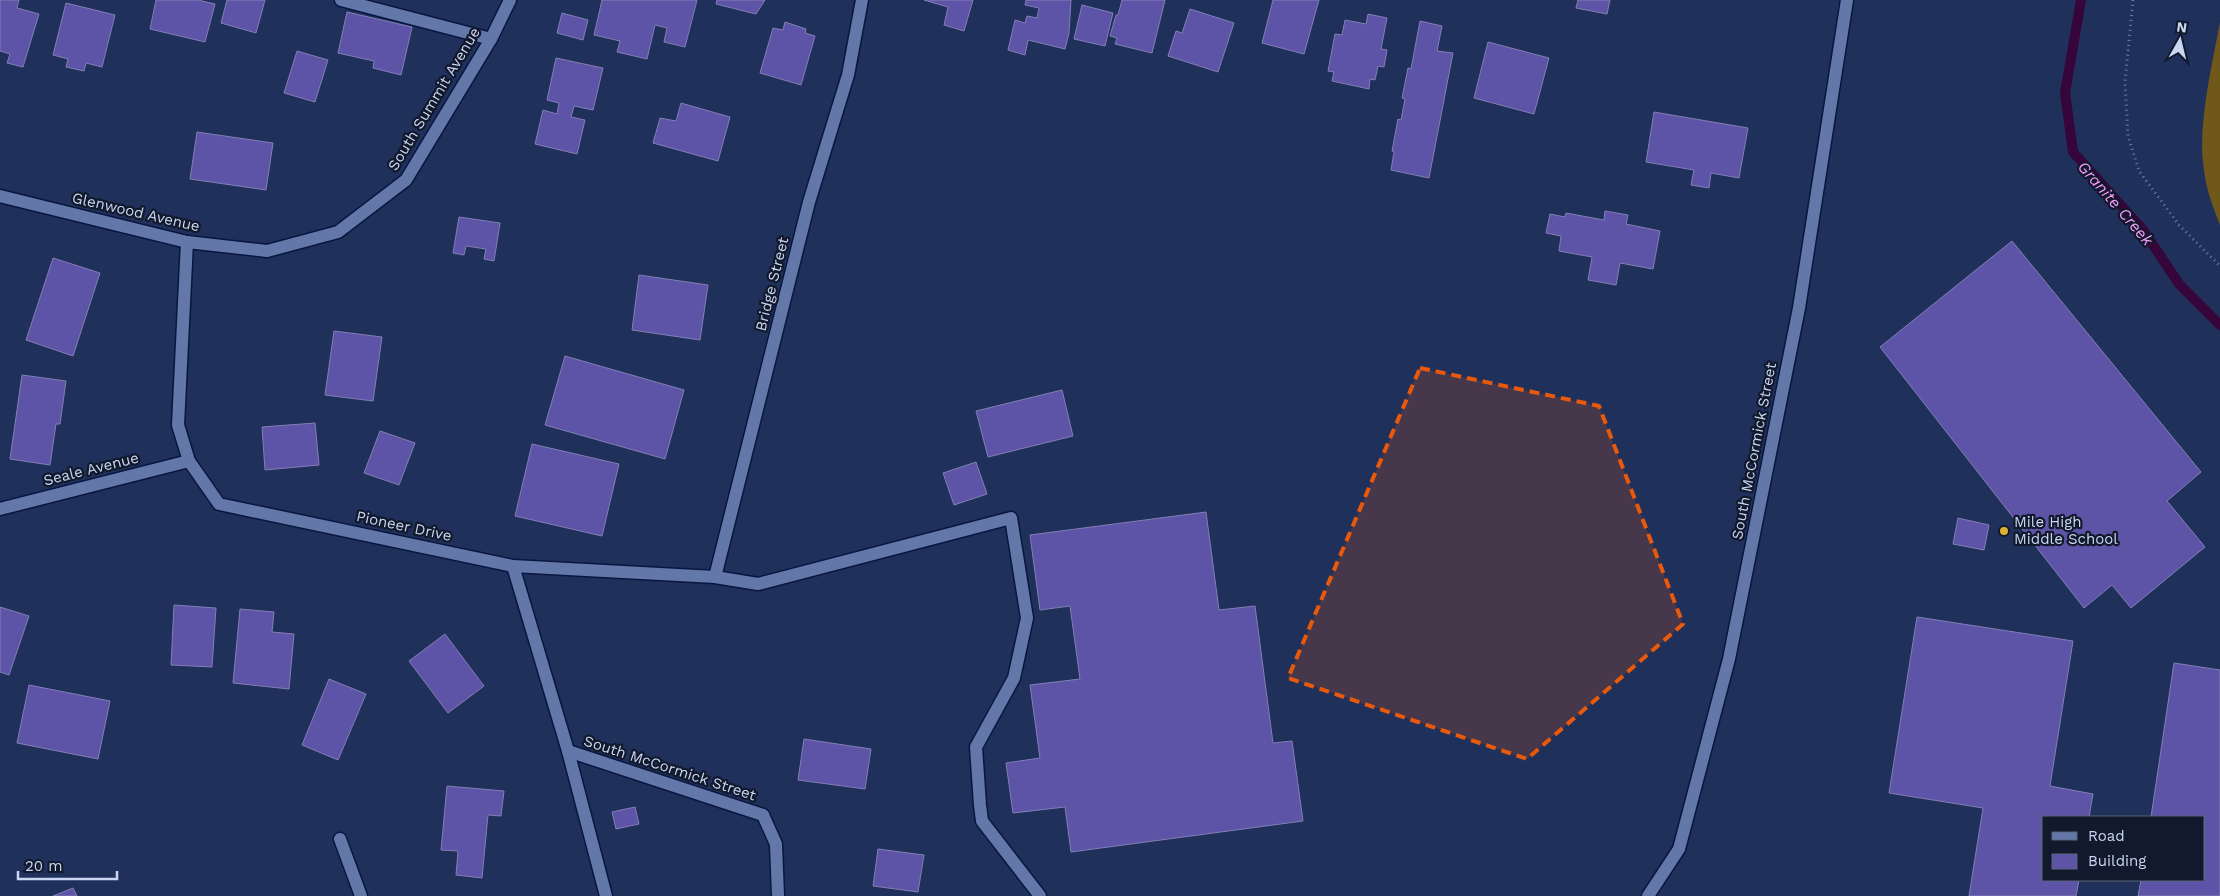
<svg xmlns="http://www.w3.org/2000/svg" width="2220" height="896" viewBox="0 0 2220 896" font-family="'Work Sans',sans-serif">
<rect width="100%" height="100%" fill="#1f305b"/>
<path fill="#70581b" d="M2220,22v203c-7,-18 -14,-36 -16,-55 -7,-44 8,-104 16,-148z"/>
<g fill="none" stroke-linecap="round" stroke-linejoin="round">
<polyline stroke="#360539" stroke-width="10" points="2081,0 2065,93 2073,152 2143,230 2179,284 2220,325"/>
</g>
<g fill="#5e54a7" stroke="#827fb5">
<polygon points="0,0 19,0 17,8 39,14 23,67 7,63 10,54 0,51"/>
<polygon points="156,0 198,0 215,4 205,42 150,29"/>
<polygon points="227,0 265,0 256,33 221,23"/>
<polygon points="602,0 697,0 685,47 664,42 667,28 655,25 647,59 617,52 620,41 594,35"/>
<polygon points="717,0 765,0 756,14 716,4"/>
<polygon points="924,0 973,0 964,31 944,25 948,7"/>
<polygon points="1026,0 1071,0 1069,33 1065,49 1028,40 1025,55 1008,50 1015,20 1025,23 1027,16 1037,18 1039,8 1025,5"/>
<polygon points="1122,0 1165,0 1152,53 1115,44 1117,38 1110,36 1116,15 1118,15"/>
<polygon points="1273,0 1319,0 1304,54 1262,43"/>
<polygon points="1578,0 1610,0 1607,14 1576,8"/>
<polygon points="66,3 115,15 102,67 86,63 84,71 66,67 68,59 53,55"/>
<polygon points="1082,5 1113,13 1105,46 1074,39"/>
<polygon points="1190,9 1234,23 1218,72 1168,56 1176,31 1182,33"/>
<polygon points="347,12 412,27 401,75 373,68 374,61 338,53"/>
<polygon points="562,13 588,20 583,40 557,33"/>
<polygon points="1368,14 1387,18 1381,49 1387,50 1384,67 1378,66 1375,80 1370,79 1369,89 1332,81 1334,72 1328,71 1335,34 1342,35 1345,20 1366,24"/>
<polygon points="1420,21 1442,26 1437,51 1453,53 1429,178 1391,170 1394,152 1392,151 1398,119 1401,120 1405,99 1402,98 1408,68 1411,69"/>
<polygon points="785,22 806,29 805,33 815,36 801,85 760,73 773,28 783,30"/>
<polygon points="1488,42 1549,58 1534,114 1474,98"/>
<polygon points="297,51 328,60 315,102 284,93"/>
<polygon points="556,58 603,68 593,110 574,106 571,117 585,120 577,154 535,144 543,110 557,114 559,103 547,100"/>
<polygon points="681,103 730,117 718,161 653,143 660,118 676,121"/>
<polygon points="1654,112 1748,128 1739,178 1711,173 1709,188 1691,185 1694,170 1646,162"/>
<polygon points="197,132 273,143 266,190 190,179"/>
<polygon points="1605,211 1628,215 1626,224 1660,231 1653,269 1620,263 1616,285 1588,280 1592,257 1559,251 1561,236 1546,233 1550,214 1565,217 1566,213 1604,220"/>
<polygon points="459,217 500,223 494,261 484,259 486,249 466,246 464,255 453,253"/>
<polygon points="2012,241 2201,472 2167,501 2205,547 2131,608 2112,585 2084,608 1880,347"/>
<polygon points="53,258 100,273 73,356 26,340"/>
<polygon points="639,275 708,285 700,340 632,330"/>
<polygon points="334,331 382,337 373,401 325,395"/>
<polygon points="565,356 684,390 665,459 545,425"/>
<polygon points="22,375 66,381 60,424 56,424 50,465 10,459"/>
<polygon points="1062,390 1073,436 988,457 976,411"/>
<polygon points="315,423 319,465 265,470 262,427"/>
<polygon points="380,431 415,443 399,485 364,473"/>
<polygon points="532,444 619,464 602,536 515,516"/>
<polygon points="976,462 987,494 954,505 943,473"/>
<polygon points="1206,512 1219,610 1255,606 1273,743 1292,741 1303,821 1071,852 1065,807 1013,813 1006,763 1040,758 1030,685 1080,679 1070,606 1040,610 1030,535"/>
<polygon points="1958,518 1989,525 1984,550 1953,544"/>
<polygon points="174,605 216,608 212,667 171,665"/>
<polygon points="0,607 29,616 9,675 0,672"/>
<polygon points="240,609 274,612 272,632 294,634 289,689 233,683"/>
<polygon points="1917,617 2073,641 2050,786 2093,794 2089,817 2044,817 2044,880 2079,880 2076,896 1969,896 1983,808 1889,793"/>
<polygon points="445,634 484,686 448,713 409,661"/>
<polygon points="2174,663 2220,670 2220,896 2138,896 2141,880 2204,880 2204,817 2151,817"/>
<polygon points="329,679 366,694 338,760 302,745"/>
<polygon points="29,685 110,701 98,759 17,743"/>
<polygon points="804,739 871,749 865,789 798,780"/>
<polygon points="447,786 504,791 501,816 488,815 482,878 456,875 458,851 441,850"/>
<polygon points="635,807 639,824 616,829 612,812"/>
<polygon points="878,849 924,855 918,892 873,886"/>
<polygon points="73,888 77,896 53,896"/>
</g>
<g fill="none" stroke-linecap="round" stroke-linejoin="round">
<g stroke="#09163f" stroke-width="15">
<g id="service">
<polyline points="341,0 491,39"/>
<polyline points="763,815 776,844 778,896"/>
</g>
</g>
<g stroke="#09163f" stroke-width="15">
<g id="minor">
<polyline points="0,196 187,242 267,251 338,232 406,180 491,39 510,0"/>
<polyline points="187,242 178,425 189,461 219,504 513,566 715,577 758,584 1011,518 1027,618 1014,678 976,747 980,805 982,821 1040,896"/>
<polyline points="0,509 189,461"/>
<polyline points="513,566 568,751 606,896"/>
<polyline points="715,577 809,202 848,75 862,0"/>
<polyline points="568,751 763,815"/>
<polyline points="340,839 361,896"/>
<polyline points="1648,896 1679,849 1729,659 1799,308 1847,0"/>
</g>
</g>
<polyline stroke="#6f7ea2" stroke-width="3" stroke-dasharray="1 4" stroke-linecap="butt" points="2133,0 2125,82 2128,136 2139,171 2179,225 2220,266"/>
<use href="#service" stroke="#6378a9" stroke-width="12"/>
<use href="#minor" stroke="#6378a9" stroke-width="12"/>
</g>
<path fill="#e8590c" fill-opacity="0.2" stroke="#e8590c" stroke-width="4" stroke-dasharray="10 6" stroke-linejoin="round" d="M1420,368l179,38 84,218 -156,135 -239,-81z"/>
<circle fill="#e0b034" stroke="#12192d" stroke-width="2" cx="2004" cy="531" r="5"/>
<g text-anchor="middle" stroke-width="4.5" stroke-linejoin="round" paint-order="stroke">
<g font-size="15" fill="#c9d6f1" stroke="#12192d">
<text transform="translate(434 99) rotate(-59)" y="5">South Summit Avenue</text>
<text transform="translate(136 212) rotate(13)" y="5">Glenwood Avenue</text>
<text transform="translate(772 284) rotate(-76)" y="5">Bridge Street</text>
<text transform="translate(1754 451) rotate(-79)" y="5">South McCormick Street</text>
<text transform="translate(91 469) rotate(-14)" y="5">Seale Avenue</text>
<text transform="translate(404 526) rotate(12)" y="5">Pioneer Drive</text>
<text transform="translate(670 768) rotate(18)" y="5">South McCormick Street</text>
</g>
<g font-size="15" fill="#c9d6f1" stroke="#12192d" text-anchor="start">
<text x="2014" y="527">Mile High<tspan x="2014" dy="17">Middle School</tspan></text>
</g>
<g font-size="16" font-style="italic" fill="#f69bf7" stroke="#12192d">
<text transform="translate(2116 203) rotate(49)" y="6">Granite Creek</text>
</g>
</g>
<rect x="2042" y="816" width="162" height="65" fill="#12192d" stroke="#5b657b"/>
<rect x="2052" y="832" width="25" height="8" fill="#6378a9" stroke="#5b657b"/>
<text x="2088" y="841" font-size="15" fill="#c9d6f1">Road</text>
<rect x="2052" y="854" width="25" height="15" fill="#5e54a7" stroke="#5b657b"/>
<text x="2088" y="866" font-size="15" fill="#c9d6f1">Building</text>
<g transform="translate(2180 40) rotate(8)" stroke="#12192d" stroke-width="4" paint-order="stroke">
<path d="M0-4L9 19L0 12L-9 19Z" fill="#c9d6f1"/>
<text y="-8" font-size="14" font-weight="bold" text-anchor="middle" fill="#c9d6f1">N</text>
</g>
<path d="M18 871v8h99v-8" fill="none" stroke="#c9d6f1" stroke-width="2.5"/>
<text x="25" y="871" font-size="15" fill="#c9d6f1" stroke="#12192d" stroke-width="4" paint-order="stroke">20 m</text>
</svg>
